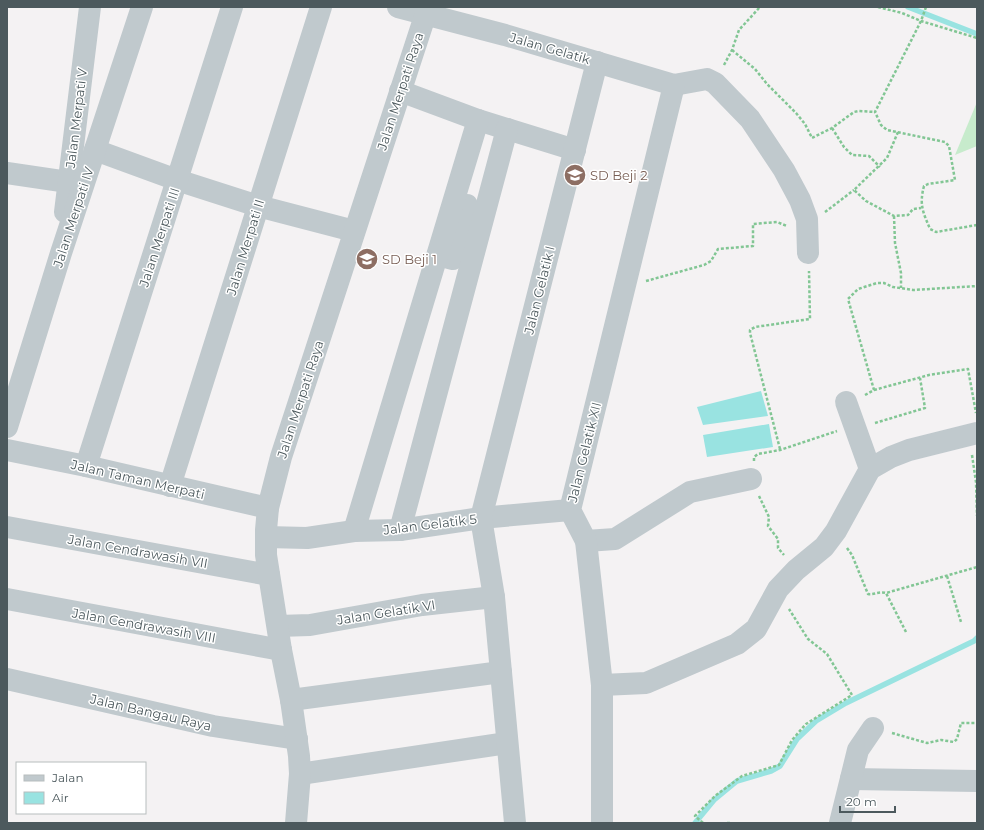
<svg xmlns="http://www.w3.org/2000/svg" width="984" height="830" viewBox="0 0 984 830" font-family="Montserrat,sans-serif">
<rect width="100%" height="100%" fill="#f4f2f3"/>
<polygon fill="#c7ebcc" points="977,102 977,146 955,155"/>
<g fill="#99e3e1">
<polygon points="761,391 768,416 703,425 697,407"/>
<polygon points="769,424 773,447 707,457 703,435"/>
</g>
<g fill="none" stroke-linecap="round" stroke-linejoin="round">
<g stroke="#99e3e1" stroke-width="5.5">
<polyline points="908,7 977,34"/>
<polyline points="695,823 714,800 737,781 771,771 780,766 797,739 816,721 846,703 974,641 977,638"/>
</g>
<g stroke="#82c694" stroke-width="2.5" stroke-dasharray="3 2" stroke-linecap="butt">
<polyline points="878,7 902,13 921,21 977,38"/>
<path d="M926,7l-5,14 -46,91 6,13 6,5 58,12 4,4 6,34 -27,4 -4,2c-5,19 -1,26 6,43l6,3 41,-7"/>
<polyline points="732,50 755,69 767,84 796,113 805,124 812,138 832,128 854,112 859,111 875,112"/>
<polyline points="724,65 732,50 739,30 760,7"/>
<polyline points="832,128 844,147 852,155 869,156 880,167"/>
<polyline points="898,132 887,158 854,190 866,201 894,216 908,215 913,209 921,208"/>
<polyline points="825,212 854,190"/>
<polyline points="894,216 895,243 901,273 901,288"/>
<polyline points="646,281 704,265 711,261 718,249 753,246 753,224 777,222 787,226"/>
<polyline points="874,390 929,375 968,369 976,413"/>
<polyline points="865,395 874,390 848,299 858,289 877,283 884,283 893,287 913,290 977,286"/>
<polyline points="875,423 925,408 920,378"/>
<polyline points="780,449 750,333 750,330 755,327 810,319 809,271"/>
<polyline points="972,455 976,482 977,516"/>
<polyline points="754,461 754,457 758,454 780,450 837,431"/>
<polyline points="759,496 769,517 768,526 778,539 778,548 784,555"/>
<path d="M847,548l5,7 16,39c6,1 11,-3 18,-1"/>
<polyline points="947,576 961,622"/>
<polyline points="906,632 886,593 977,567"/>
<polyline points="892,733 927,743 941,740 954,742 957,739 961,723 977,723"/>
<polyline points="703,823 695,816 715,796 742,776 779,765 792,740 806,724 852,695 827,654 808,639 789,609"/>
<polyline points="727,823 731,823"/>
</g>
<g stroke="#c0c9cd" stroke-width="22">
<polyline points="398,7 505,35 674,85 707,79 715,83 750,119 784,170 800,200 807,219 808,253"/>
<polyline points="400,91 478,120 575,150"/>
<polyline points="95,150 177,180 258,206 354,231"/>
<polyline points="7,173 68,182"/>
<polyline points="65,212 90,7"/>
<polyline points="438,255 453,259 467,205"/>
<polyline points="846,402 870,469"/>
<polyline points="7,427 61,253 142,7"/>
<polyline points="7,450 86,466 268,508"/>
<polyline points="86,466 232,7"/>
<polyline points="170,486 321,7"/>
<polyline points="7,527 269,575"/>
<polyline points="400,530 507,129"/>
<polyline points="354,531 478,120"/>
<polyline points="266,537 307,538 354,531 400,530 481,518 570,510"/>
<polyline points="586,541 615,539 690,492 751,479"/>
<polyline points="7,599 281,650"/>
<polyline points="278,626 310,625 422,605 494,597"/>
<polyline points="7,679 213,726 297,739"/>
<polyline points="602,685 646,683 737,644 756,629 778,589 796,570 824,547 836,531 870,469 891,457 909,450 977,433"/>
<polyline points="291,700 501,672"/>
<polyline points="300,774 507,743"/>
<polyline points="851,779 977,781"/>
<polyline points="296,823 300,774 299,756 291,700 281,650 266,555 266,530 268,508 281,457 425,16"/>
<polyline points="515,823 494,597 481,518 597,62"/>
<polyline points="602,823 602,685 586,541 570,510 674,85"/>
<polyline points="840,823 858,750 873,728"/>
</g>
</g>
<defs>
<g id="school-disc" transform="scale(1.15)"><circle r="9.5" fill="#8d6e63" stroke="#fff"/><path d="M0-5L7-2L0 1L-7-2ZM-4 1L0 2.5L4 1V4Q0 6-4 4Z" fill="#fff"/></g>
</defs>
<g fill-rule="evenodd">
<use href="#school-disc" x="575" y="175"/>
<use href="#school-disc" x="367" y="259"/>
</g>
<g text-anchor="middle" stroke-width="3" stroke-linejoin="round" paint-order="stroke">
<g font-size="13" fill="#4c595d" stroke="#fff">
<text transform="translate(550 48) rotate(16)" y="5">Jalan Gelatik</text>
<text transform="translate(400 91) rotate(-72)" y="5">Jalan Merpati Raya</text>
<text transform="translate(76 118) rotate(-83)" y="5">Jalan Merpati V</text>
<text transform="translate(73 217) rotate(-72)" y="5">Jalan Merpati IV</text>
<text transform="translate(159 237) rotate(-72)" y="5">Jalan Merpati III</text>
<text transform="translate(245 247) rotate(-73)" y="5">Jalan Merpati II</text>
<text transform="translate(539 290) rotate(-76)" y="5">Jalan Gelatik I</text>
<text transform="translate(300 399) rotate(-72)" y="5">Jalan Merpati Raya</text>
<text transform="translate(584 452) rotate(-76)" y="5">Jalan Gelatik XII</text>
<text transform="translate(138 479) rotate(13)" y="5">Jalan Taman Merpati</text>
<text transform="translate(430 524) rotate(-7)" y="5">Jalan Gelatik 5</text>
<text transform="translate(138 551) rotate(10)" y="5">Jalan Cendrawasih VII</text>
<text transform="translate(386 612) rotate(-9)" y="5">Jalan Gelatik VI</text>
<text transform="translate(144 625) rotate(10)" y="5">Jalan Cendrawasih VIII</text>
<text transform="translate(151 712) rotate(13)" y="5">Jalan Bangau Raya</text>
</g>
<g font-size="13" fill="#785e54" stroke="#fff" text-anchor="start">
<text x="590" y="180">SD Beji 2</text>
<text x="382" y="264">SD Beji 1</text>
</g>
</g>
<rect width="984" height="830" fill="none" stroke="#4c595d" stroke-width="16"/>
<rect x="16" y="762" width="130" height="52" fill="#ffffff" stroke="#b7bdbe"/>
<rect x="24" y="775" width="20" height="6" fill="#c0c9cd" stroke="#b7bdbe"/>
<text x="52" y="782" font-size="12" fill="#4c595d">Jalan</text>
<rect x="24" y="792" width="20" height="12" fill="#99e3e1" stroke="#b7bdbe"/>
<text x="52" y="802" font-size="12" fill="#4c595d">Air</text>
<path d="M840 806v6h55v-6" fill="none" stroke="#4c595d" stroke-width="2"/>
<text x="846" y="806" font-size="12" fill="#4c595d" stroke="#ffffff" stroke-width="3" paint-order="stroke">20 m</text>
</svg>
